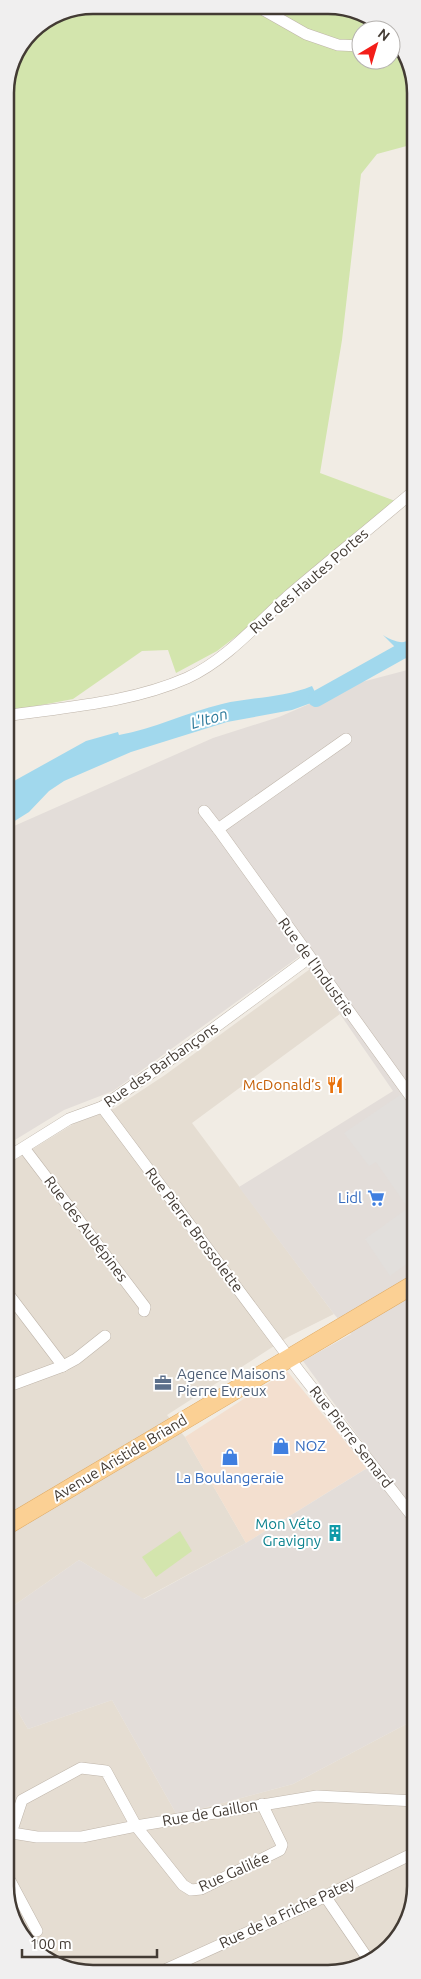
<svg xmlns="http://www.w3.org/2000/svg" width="421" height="1979" viewBox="0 0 421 1979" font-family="Ubuntu,sans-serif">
<rect width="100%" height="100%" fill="#f1ece4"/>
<g fill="#e5ddd2">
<polygon points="310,969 340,1014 192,1123 334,1314 288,1337 167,1415 185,1437 246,1543 143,1599 79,1560 6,1611 5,1166 75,1123 115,1108 165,1075"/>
<polygon points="6,1691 28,1729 112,1700 177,1815 293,1784 414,1720 416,1722 416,1892 391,1948 340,1973 75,1972 27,1944 6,1898"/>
</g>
<polygon fill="#f3dfcf" points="287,1371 367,1468 246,1543 185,1437"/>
<polygon fill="#e3ddd9" points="415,668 416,1722 414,1720 293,1784 177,1815 112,1700 28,1729 6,1691 6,1611 79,1560 144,1599 246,1543 377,1462 303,1361 351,1334 334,1314 239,1187 393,1091 300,956 113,1091 64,1110 5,1146 5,830 213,738 279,717 358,683"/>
<g fill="#d3e5ad">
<polygon points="351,8 386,30 361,30 361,60 391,60 391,33 394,35 410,69 414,144 377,154 361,174 342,340 320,473 398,502 265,614 217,651 176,673 168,650 142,651 73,699 5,712 5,87 31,30 59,12"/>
<polygon points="180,1531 192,1551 156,1577 142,1557"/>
</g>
<polygon fill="#e2dfdc" points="406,1091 416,1104 416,1257 390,1276 365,1239 408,1208 376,1162 369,1166 344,1133"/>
<g fill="#a1d8ed">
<path d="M415,633v18l-1,-4 -4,1 -5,9 -22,-22c9,6 19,9 30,7v-5z"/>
<path d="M312,686l4,8 18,-8 4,7 -46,17 -65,12 -96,30 -67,29 -15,10 -20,21 -24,15v-41l81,-45 32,-9 1,3c35,-6 68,-23 103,-31 29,-7 61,-6 90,-18z"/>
</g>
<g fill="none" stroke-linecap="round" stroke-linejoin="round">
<polyline stroke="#a1d8ed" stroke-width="16" points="316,699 402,651 415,647"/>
<g stroke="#bfb5aa" stroke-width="12">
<g id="street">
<polyline points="262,9 306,34 338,45 361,46"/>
<polyline points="391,44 398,43"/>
<path d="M5,716c61,-9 125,-13 182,-38 39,-18 69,-53 100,-81 42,-36 86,-71 128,-107"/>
<polyline points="346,739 218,829 416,1104"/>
<polyline points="204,811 218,829"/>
<polyline points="102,1107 299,1371 416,1521"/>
<polyline points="24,1148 145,1307 144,1311"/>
<polyline points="5,1159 69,1119 102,1107 187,1048 309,958"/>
<polyline points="6,1291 63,1366"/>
<polyline points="6,1387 63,1366 76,1359 105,1336"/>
<polyline points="6,1832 37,1837 82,1837 136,1826 317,1796 416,1801"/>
<polyline points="11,1833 22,1800 81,1768 106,1771 136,1826 183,1885 191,1890 201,1889 280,1850 282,1845 262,1804"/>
<polyline points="6,1873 37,1931"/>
<polyline points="325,1896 368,1959"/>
<polyline points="158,1973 297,1910 416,1852"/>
</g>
</g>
<g stroke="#dfaa64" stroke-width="19">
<polyline id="primary" points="6,1526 416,1283"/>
</g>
<use href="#street" stroke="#fff" stroke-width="11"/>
<use href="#primary" stroke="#fbd094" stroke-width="18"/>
</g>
<defs>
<g id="restaurant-bare" transform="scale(1.35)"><path d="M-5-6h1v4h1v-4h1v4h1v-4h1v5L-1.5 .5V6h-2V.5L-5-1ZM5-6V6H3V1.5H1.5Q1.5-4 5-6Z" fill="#e8710a" stroke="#fff" stroke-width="2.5" paint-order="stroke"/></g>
<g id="supermarket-bare" transform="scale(1.35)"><path d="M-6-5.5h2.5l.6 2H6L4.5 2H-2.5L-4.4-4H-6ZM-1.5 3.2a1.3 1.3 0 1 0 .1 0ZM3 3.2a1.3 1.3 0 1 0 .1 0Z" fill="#3f7fe0" stroke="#fff" stroke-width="2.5" paint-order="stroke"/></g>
<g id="office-bare" transform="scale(1.35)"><path d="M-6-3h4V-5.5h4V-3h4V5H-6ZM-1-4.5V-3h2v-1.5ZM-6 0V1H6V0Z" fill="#5c6f8a" stroke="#fff" stroke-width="2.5" paint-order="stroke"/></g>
<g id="shop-bare" transform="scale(1.35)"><path d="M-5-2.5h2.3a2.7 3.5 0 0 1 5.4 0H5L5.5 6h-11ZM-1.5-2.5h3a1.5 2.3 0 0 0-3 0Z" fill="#3f7fe0" stroke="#fff" stroke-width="2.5" paint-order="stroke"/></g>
<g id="building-bare" transform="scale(1.35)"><path d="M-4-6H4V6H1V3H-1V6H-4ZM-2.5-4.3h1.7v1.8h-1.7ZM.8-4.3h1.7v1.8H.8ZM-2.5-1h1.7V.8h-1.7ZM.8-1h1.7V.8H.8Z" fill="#0f9aa8" stroke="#fff" stroke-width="2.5" paint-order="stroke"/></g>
</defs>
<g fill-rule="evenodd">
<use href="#restaurant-bare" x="335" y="1085"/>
<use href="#supermarket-bare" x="376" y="1198"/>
<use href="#office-bare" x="163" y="1383"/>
<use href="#shop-bare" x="281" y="1446"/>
<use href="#shop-bare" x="230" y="1457"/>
<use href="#building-bare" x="335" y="1533"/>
</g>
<g text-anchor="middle" stroke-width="4" stroke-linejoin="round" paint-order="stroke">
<g font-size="15" fill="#433b34" stroke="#fff">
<text transform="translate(309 581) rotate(-41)" y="5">Rue des Hautes Portes</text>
<text transform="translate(316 967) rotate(54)" y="5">Rue de l'Industrie</text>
<text transform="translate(161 1065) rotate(-35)" y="5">Rue des Barbançons</text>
<text transform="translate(86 1229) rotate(53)" y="5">Rue des Aubépines</text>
<text transform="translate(194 1230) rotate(53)" y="5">Rue Pierre Brossolette</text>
<text transform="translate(351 1437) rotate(52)" y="5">Rue Pierre Semard</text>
<text transform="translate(120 1458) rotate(-31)" y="5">Avenue Aristide Briand</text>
<text transform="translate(210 1813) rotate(-10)" y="5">Rue de Gaillon</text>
<text transform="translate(234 1872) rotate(-24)" y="5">Rue Galilée</text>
<text transform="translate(287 1913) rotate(-25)" y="5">Rue de la Friche Patey</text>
</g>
<g font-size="15" fill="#c56008" stroke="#fff" text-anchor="end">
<text x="321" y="1090">McDonald’s</text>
</g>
<g font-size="15" fill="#366cbe" stroke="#fff" text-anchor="end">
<text x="362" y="1203">Lidl</text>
<text x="295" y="1451" text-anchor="start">NOZ</text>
<text x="230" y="1483" text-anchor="middle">La Boulangeraie</text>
</g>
<g font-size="15" fill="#4e5e75" stroke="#fff" text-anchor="start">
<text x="177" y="1379">Agence Maisons<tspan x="177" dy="17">Pierre Evreux</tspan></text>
</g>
<g font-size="15" fill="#0d838f" stroke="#fff" text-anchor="end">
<text x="321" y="1529">Mon Véto<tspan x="321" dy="17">Gravigny</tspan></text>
</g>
<g font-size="16" font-style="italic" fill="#2e7b9c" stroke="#fff">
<text transform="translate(209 718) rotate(-16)" y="6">L'Iton</text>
</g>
</g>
<path d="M0 0H421V1979H0ZM93 14H328A79 79 0 0 1 407 93V1886A79 79 0 0 1 328 1965H93A79 79 0 0 1 14 1886V93A79 79 0 0 1 93 14Z" fill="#f0efef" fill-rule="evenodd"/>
<path fill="none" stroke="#433b34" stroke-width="2.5" d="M93 14H328A79 79 0 0 1 407 93V1886A79 79 0 0 1 328 1965H93A79 79 0 0 1 14 1886V93A79 79 0 0 1 93 14Z"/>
<g transform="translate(376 45) rotate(38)"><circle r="24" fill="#ffffff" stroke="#b4b1ae"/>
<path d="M0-4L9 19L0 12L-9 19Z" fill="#f31e19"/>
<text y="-8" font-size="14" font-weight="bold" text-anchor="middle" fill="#433b34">N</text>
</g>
<path d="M22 1949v8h135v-8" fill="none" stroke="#433b34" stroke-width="2.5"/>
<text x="30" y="1949" font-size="15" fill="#433b34" stroke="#ffffff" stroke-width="4" paint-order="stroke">100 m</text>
</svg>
